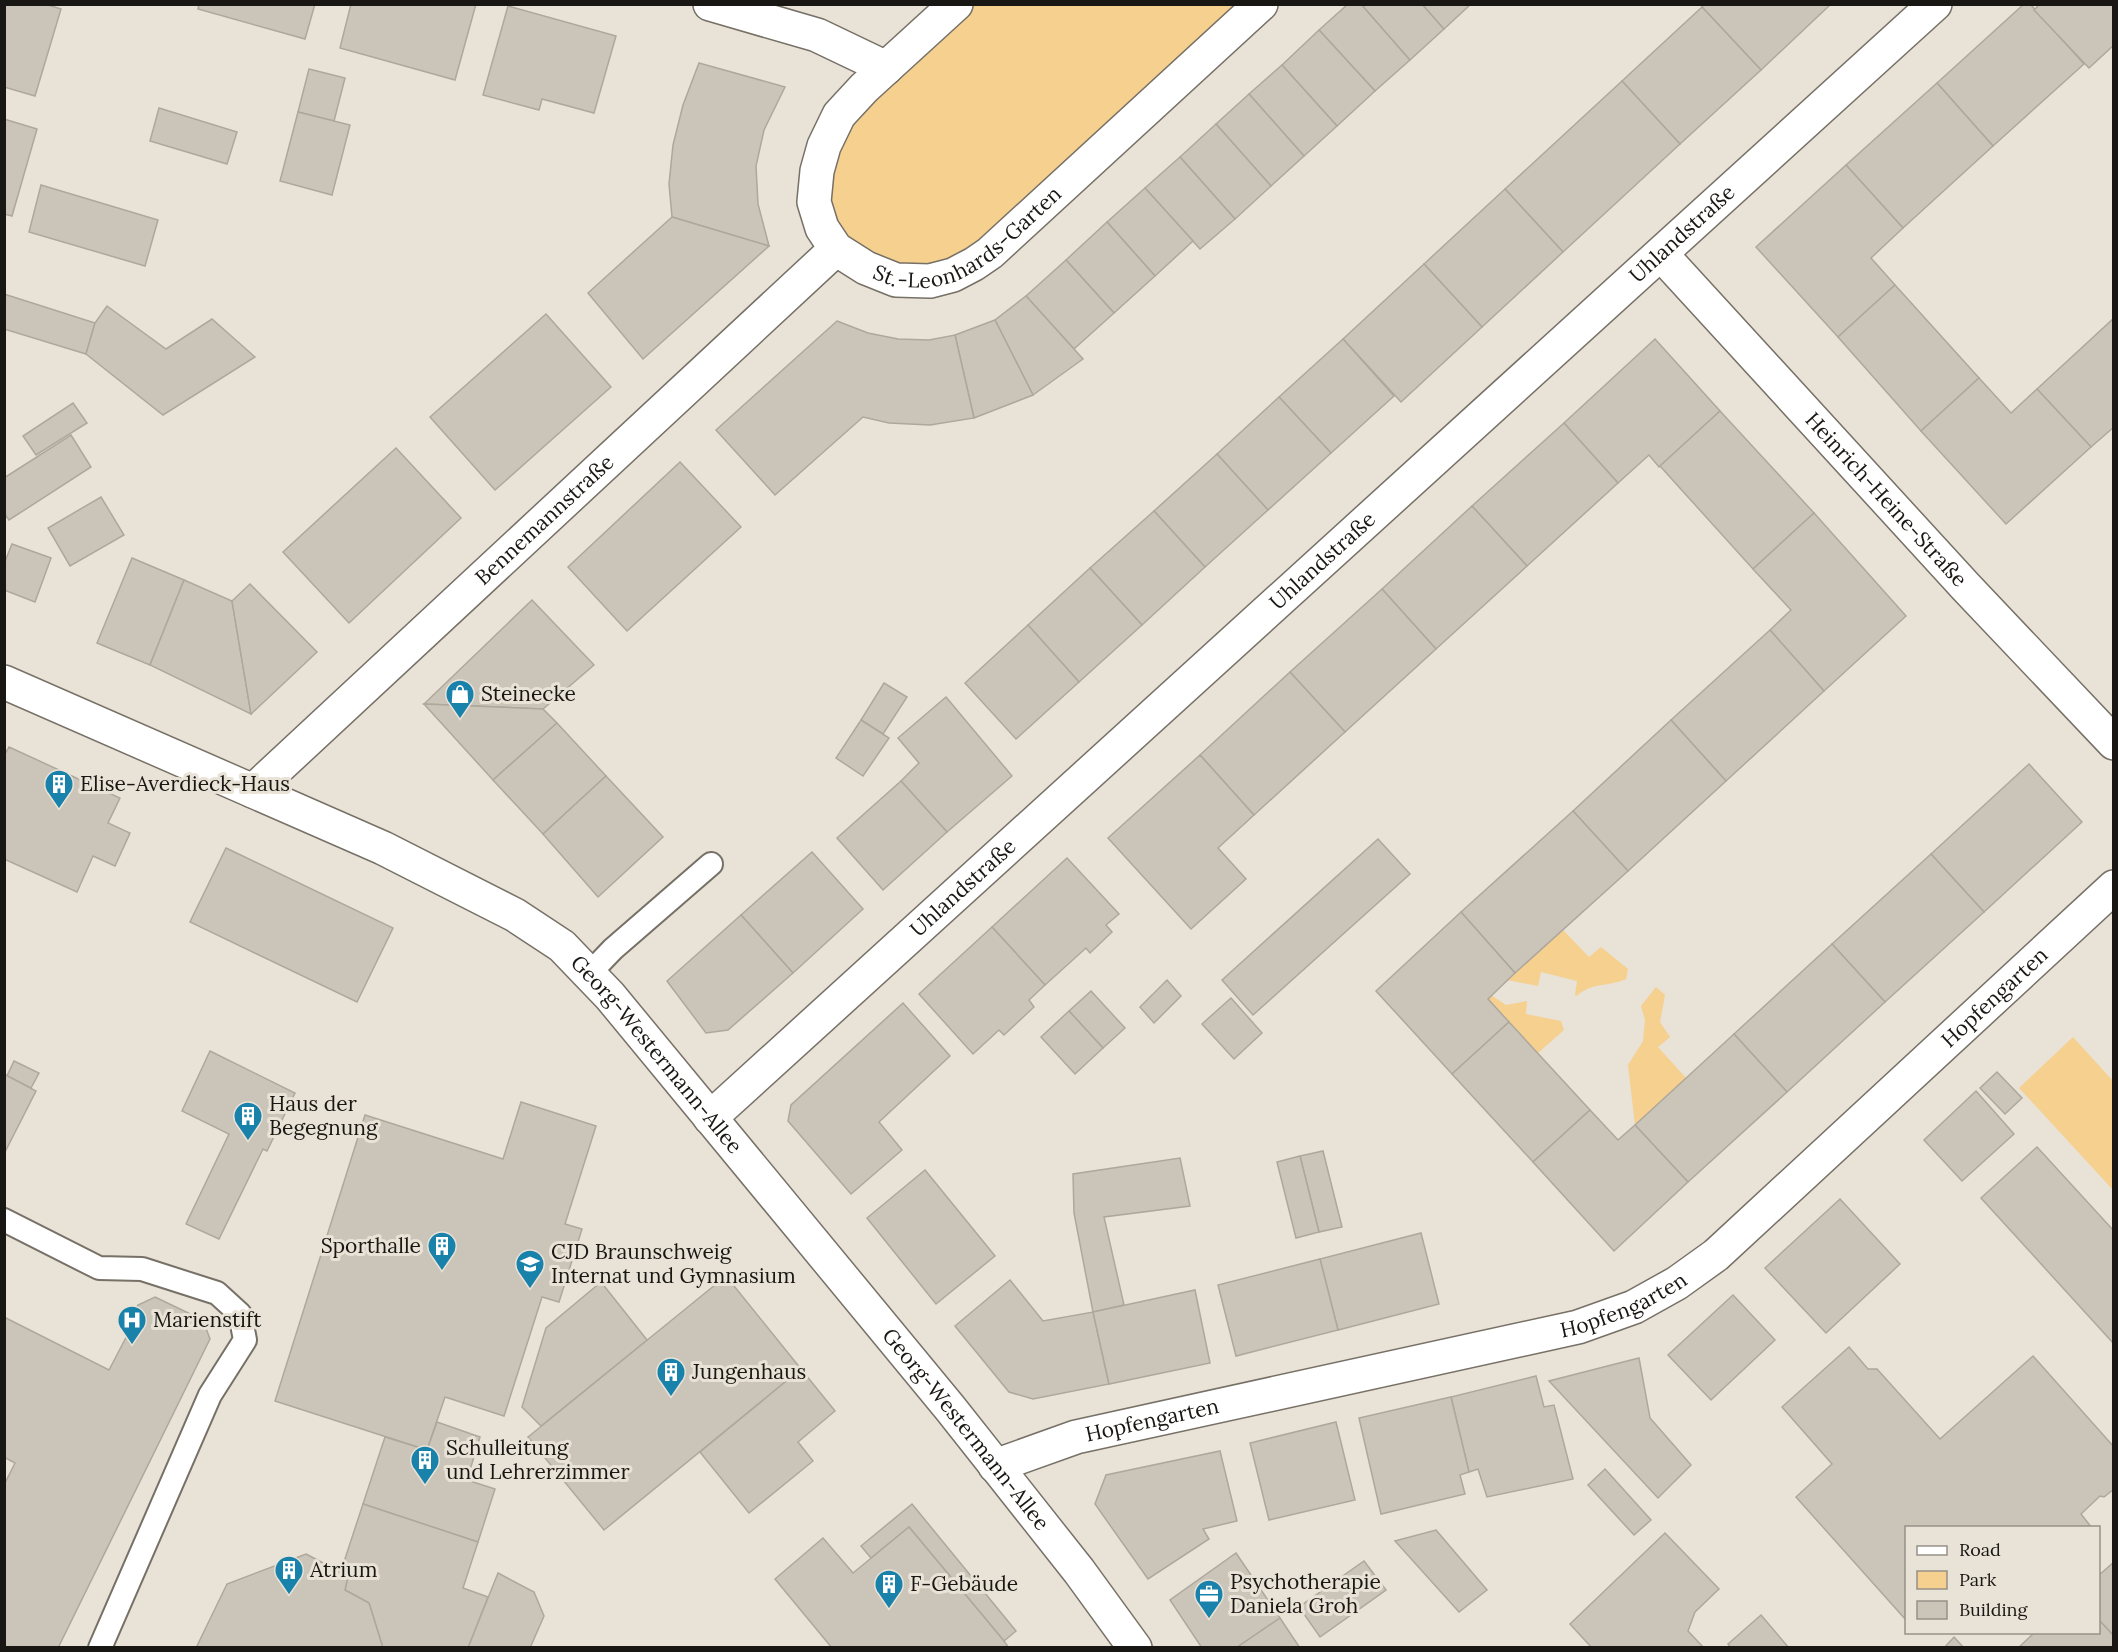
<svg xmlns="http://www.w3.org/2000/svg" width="2118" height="1652" viewBox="0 0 2118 1652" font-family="Lora,serif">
<rect width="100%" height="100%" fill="#e9e2d7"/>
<g fill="#f5d08f">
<polygon points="956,5 1264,5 990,253 930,281 836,249 824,146"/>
<path d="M1563,930l26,27 12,-10 27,22 -2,10c-17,8 -35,3 -49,17l-2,-1 2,-14 -36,-9 -3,14 -31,-6z"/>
<polygon points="1656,987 1665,995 1660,1022 1670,1037 1658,1047 1686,1078 1635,1125 1628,1065 1643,1041 1645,1020 1641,1006"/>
<polygon points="1491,995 1506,1005 1527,1001 1526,1014 1561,1021 1564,1030 1538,1053 1488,999"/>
<polygon points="2073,1037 2113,1081 2113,1190 2019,1088"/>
</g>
<g fill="#cbc5b9" stroke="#aea79c" stroke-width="1.5">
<polygon points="4,4 45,4 61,9 35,96 4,87"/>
<polygon points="199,4 315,4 305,39 198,9"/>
<polygon points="351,4 476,4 455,80 340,48"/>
<polygon points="1348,4 1361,4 1410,60 1375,91 1319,30"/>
<polygon points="1361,4 1422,4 1444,29 1410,60"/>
<polygon points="1422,4 1471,4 1444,29"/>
<polygon points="1704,4 1831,4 1761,70 1702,7"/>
<polygon points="2024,4 2030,4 2084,64 1993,146 1937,83"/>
<polygon points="2040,4 2114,4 2114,45 2089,68 2034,10"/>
<polygon points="508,6 616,36 594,113 542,99 539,110 483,95"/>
<polygon points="1702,7 1761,70 1680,144 1622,81"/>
<polygon points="1319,30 1375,91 1337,126 1282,65"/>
<polygon points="699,63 785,87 764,130 756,166 758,204 769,246 672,217 669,184 673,145 683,105"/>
<polygon points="1282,65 1337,126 1304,156 1249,94"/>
<polygon points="309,69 345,78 334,121 298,112"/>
<polygon points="1622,81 1680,144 1563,252 1505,189"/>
<polygon points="1937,83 1993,146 1903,228 1846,165"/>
<polygon points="1249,94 1304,156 1271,186 1216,124"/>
<polygon points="159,108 237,132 227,164 150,141"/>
<polygon points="298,112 350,125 332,195 280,181"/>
<polygon points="4,119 37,129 12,216 4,214"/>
<polygon points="1216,124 1271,186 1235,219 1180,157"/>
<polygon points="1180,157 1235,219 1200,249 1145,188"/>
<polygon points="1846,165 1903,228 1871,258 1895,285 1838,337 1756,247"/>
<polygon points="41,185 158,220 145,266 29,232"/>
<polygon points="1145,188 1193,241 1155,276 1107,222"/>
<polygon points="1505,189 1563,252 1482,327 1424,264"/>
<polygon points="672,217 769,246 643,359 588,293"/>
<polygon points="1107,222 1155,276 1114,313 1066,260"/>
<polygon points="1066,260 1114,313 1074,349 1026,296"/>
<polygon points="1424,264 1482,327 1401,402 1343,339"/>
<polygon points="1895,285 1979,378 1921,431 1838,337"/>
<polygon points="4,294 95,323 86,354 4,329"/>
<polygon points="1026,296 1083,359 1033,395 995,320"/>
<polygon points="107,306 166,349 212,319 255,357 163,415 86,354 95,323"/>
<polygon points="546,314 611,387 495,490 430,417"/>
<polygon points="2114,318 2114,427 2091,447 2037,389"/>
<polygon points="995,320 1033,395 974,418 955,335"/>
<polygon points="837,321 868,333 898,339 929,340 955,335 974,418 930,425 889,423 863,417 775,495 716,430"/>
<polygon points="1343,339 1394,396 1331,453 1279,397"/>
<polygon points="1655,339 1720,411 1659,467 1649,455 1618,483 1564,423"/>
<polygon points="1979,378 2011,413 2037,389 2091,447 2006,524 1921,431"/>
<polygon points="1279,397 1331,453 1268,510 1217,454"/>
<polygon points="73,403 87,423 36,455 23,436"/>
<polygon points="1720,411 1814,513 1753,569 1660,466"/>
<polygon points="1564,423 1618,483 1527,566 1472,506"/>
<polygon points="71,435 91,467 9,520 4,513 4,478"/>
<polygon points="396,448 461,518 349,623 283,552"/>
<polygon points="1217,454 1268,510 1205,567 1154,511"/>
<polygon points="680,462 741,527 627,631 568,567"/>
<polygon points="101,497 124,535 70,566 48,528"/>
<polygon points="1472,506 1527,566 1436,649 1382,589"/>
<polygon points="1154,511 1205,567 1142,625 1090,568"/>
<polygon points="1814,513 1906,616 1824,691 1770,630 1791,610 1753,569"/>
<polygon points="12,544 51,558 35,602 4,590 4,564"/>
<polygon points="132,558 184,580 150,665 97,643"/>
<polygon points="1090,568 1142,625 1079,682 1028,625"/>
<polygon points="184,580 232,601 251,714 150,665"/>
<polygon points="250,584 317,652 251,714 232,601"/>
<polygon points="1382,589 1436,649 1345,732 1290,672"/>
<polygon points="532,600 594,665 543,709 424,704"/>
<polygon points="1028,625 1079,682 1016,739 965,683"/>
<polygon points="1770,630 1824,691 1726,781 1671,720"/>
<polygon points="1290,672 1345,732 1254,815 1200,755"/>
<polygon points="884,683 907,697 883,734 861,720"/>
<polygon points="946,697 1012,776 947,832 901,781 919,763 898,738"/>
<polygon points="424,704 543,709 557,723 493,780"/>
<polygon points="861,720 889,738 863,776 836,758"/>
<polygon points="1671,720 1726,781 1628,871 1573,811"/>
<polygon points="557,723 606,776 543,834 493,780"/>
<polygon points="9,747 120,798 108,823 130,833 115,866 93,856 77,892 4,859 4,756"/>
<polygon points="1200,755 1254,815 1218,848 1246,879 1191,929 1108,838"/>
<polygon points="2029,764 2082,822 1984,912 1931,854"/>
<polygon points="606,776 663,837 598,897 543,834"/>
<polygon points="901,781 947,832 883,890 837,838"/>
<polygon points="1573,811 1628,871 1515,973 1461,912"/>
<polygon points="1378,839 1410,874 1253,1015 1222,980"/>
<polygon points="226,848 393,928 357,1002 190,922"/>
<polygon points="812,852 863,909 793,973 741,915"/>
<polygon points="1931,854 1984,912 1885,1002 1832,944"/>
<polygon points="1067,858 1119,914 1106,925 1112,932 1090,953 1086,948 1045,985 992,927"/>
<polygon points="1461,912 1515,973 1488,999 1509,1022 1452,1074 1376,991"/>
<polygon points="741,915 793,973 728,1030 706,1033 667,981"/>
<polygon points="992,927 1045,985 1029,1000 1034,1007 1004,1035 999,1030 973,1054 919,994"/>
<polygon points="1832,944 1885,1002 1787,1092 1734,1034"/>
<polygon points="1167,980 1181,996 1154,1023 1140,1007"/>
<polygon points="1091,991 1125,1028 1103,1048 1069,1011"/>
<polygon points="1231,998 1262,1033 1234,1059 1202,1024"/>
<polygon points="903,1003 950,1056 879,1122 902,1150 851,1194 788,1121 791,1105"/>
<polygon points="1069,1011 1103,1048 1075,1074 1041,1037"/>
<polygon points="1509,1022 1590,1110 1533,1162 1452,1074"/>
<polygon points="1734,1034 1787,1092 1688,1182 1635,1125"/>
<polygon points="210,1051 295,1093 267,1151 263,1149 219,1239 186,1224 229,1134 182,1111"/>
<polygon points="14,1061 39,1073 31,1088 7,1076"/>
<polygon points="1997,1072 2022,1098 2005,1114 1980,1088"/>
<polygon points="4,1074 36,1091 4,1154"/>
<polygon points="1976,1091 2014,1134 1962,1181 1924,1140"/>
<polygon points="521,1102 596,1126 565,1224 582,1229 559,1302 542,1297 504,1416 445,1397 427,1450 275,1401 365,1115 503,1159"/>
<polygon points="1590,1110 1618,1140 1635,1125 1688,1182 1614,1251 1533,1162"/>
<polygon points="2037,1147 2114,1231 2114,1344 1981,1198"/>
<polygon points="1323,1151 1342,1227 1319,1232 1300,1156"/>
<polygon points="1300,1156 1319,1232 1296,1238 1277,1162"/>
<polygon points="1180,1158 1190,1206 1104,1217 1124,1305 1093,1312 1074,1213 1073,1174"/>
<polygon points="925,1170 995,1256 936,1304 867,1218"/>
<polygon points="1840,1199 1900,1264 1826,1333 1765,1268"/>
<polygon points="1421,1233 1439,1304 1338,1330 1320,1259"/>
<polygon points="1320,1259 1338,1330 1236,1356 1218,1285"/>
<polygon points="726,1276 801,1369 604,1530 528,1437"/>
<polygon points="1010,1280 1043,1321 1093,1312 1109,1384 1033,1399 1009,1392 955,1326"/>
<polygon points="601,1282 647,1340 541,1426 522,1407 546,1328"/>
<polygon points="1195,1290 1210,1363 1109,1384 1093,1312"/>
<polygon points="1733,1295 1775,1340 1711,1400 1668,1355"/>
<polygon points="155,1297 203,1320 210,1339 58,1648 4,1648 4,1485 15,1463 4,1457 4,1317 109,1370 132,1326 127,1324 138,1305"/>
<polygon points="1849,1347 1868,1369 1877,1369 1940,1439 2033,1356 2114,1447 2114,1489 2104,1497 2100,1496 2081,1514 2092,1528 1906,1528 1906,1620 1796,1497 1832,1464 1782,1407"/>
<polygon points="1639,1358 1650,1418 1691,1465 1658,1498 1549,1381"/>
<polygon points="801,1369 835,1411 798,1442 813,1461 749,1513 700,1452"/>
<polygon points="1536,1376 1544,1407 1554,1405 1573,1479 1487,1497 1478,1469 1469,1472 1451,1397"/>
<polygon points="1451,1397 1469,1472 1460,1475 1465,1494 1381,1514 1359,1418"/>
<polygon points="437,1422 480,1437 467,1480 495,1489 478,1542 363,1504 385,1437 427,1450"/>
<polygon points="1336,1422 1355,1500 1269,1520 1250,1443"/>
<polygon points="1220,1451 1237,1521 1203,1529 1209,1539 1148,1579 1095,1504 1106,1475"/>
<polygon points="1605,1469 1651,1520 1634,1535 1588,1485"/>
<polygon points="363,1504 478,1542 463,1588 488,1597 468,1648 383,1648 369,1603 345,1590 348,1576 341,1571"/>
<polygon points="912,1504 1016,1631 1004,1641 909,1527 871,1558 861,1546"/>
<polygon points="909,1527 1004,1641 1009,1648 832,1648 775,1579 823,1538 853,1573"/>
<polygon points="1436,1530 1487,1590 1459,1612 1395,1541"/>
<polygon points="1665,1533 1719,1589 1695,1612 1688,1631 1704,1648 1592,1648 1570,1624"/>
<polygon points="1236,1553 1280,1618 1236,1648 1202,1648 1170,1600"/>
<polygon points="306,1554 348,1576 345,1590 369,1603 383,1648 196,1648 227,1584"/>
<polygon points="1364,1561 1386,1590 1320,1637 1299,1607"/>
<polygon points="2114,1562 2114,1636 2098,1619 2098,1576"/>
<polygon points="498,1573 534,1592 544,1616 530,1648 468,1648"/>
<polygon points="1761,1615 1789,1648 1731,1648 1728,1644"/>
<polygon points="1280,1618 1300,1648 1236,1648"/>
<polygon points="2098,1619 2114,1636 2114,1648 2018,1648 2035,1632 2098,1632"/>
<polygon points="1954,1637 1964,1648 1944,1648"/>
</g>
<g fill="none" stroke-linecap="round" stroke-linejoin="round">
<g stroke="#767066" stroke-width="26">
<g id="lane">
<polyline points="589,974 613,949 711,864"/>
<polyline points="4,1220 99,1268 142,1269 217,1293 240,1314 245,1340 210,1395 100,1648"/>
</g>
</g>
<g stroke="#767066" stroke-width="36">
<g id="street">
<polyline points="710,4 817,35 886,68"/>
<path id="s1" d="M956,4l-92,84 -25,27 -15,31 -7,25 -3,31 8,26 14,21 30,19 30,12 34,1 23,-6 21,-11 16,-11 271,-249"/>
<path id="s2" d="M1661,254l305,333 148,156"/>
<path id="s3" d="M253,791l583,-542"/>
<path id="s4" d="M710,1118l1225,-1114"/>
<path id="s5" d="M995,1466l81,-29 502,-110 56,-20 43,-24 39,-28 398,-368"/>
</g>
</g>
<g stroke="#767066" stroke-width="36">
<g id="secondary">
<path id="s6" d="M4,682l379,166 132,67 47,31 48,50 340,412 129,163 56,77"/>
</g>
</g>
<use href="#lane" stroke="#fff" stroke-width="22"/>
<use href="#street" stroke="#fff" stroke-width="33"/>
<use href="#secondary" stroke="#fff" stroke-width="33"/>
</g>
<defs>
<g id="shop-pin" transform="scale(1.5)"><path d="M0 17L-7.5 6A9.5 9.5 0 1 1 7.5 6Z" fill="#1982ab" stroke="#e9e2d7"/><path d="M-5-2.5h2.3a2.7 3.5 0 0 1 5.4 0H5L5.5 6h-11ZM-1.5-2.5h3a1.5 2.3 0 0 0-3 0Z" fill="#fff"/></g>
<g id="building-pin" transform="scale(1.5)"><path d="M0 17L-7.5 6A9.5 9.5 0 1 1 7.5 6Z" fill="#1982ab" stroke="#e9e2d7"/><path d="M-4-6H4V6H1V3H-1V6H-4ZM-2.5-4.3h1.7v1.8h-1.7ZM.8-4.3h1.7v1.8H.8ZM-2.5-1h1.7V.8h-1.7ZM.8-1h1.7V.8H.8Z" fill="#fff"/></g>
<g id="school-pin" transform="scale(1.5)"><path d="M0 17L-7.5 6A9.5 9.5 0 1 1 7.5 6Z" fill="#1982ab" stroke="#e9e2d7"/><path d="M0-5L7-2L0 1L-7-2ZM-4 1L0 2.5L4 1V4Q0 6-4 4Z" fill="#fff"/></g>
<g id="hospital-pin" transform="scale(1.5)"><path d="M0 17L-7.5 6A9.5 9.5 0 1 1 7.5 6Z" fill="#1982ab" stroke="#e9e2d7"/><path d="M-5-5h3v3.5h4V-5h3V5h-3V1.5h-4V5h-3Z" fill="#fff"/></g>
<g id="office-pin" transform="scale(1.5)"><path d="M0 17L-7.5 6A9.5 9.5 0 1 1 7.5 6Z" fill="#1982ab" stroke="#e9e2d7"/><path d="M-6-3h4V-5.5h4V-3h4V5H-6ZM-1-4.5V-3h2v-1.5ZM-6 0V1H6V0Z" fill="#fff"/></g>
</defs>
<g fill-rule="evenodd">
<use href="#shop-pin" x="460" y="694"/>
<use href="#building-pin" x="59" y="784"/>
<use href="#building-pin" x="248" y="1116"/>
<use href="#building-pin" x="442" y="1246"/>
<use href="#school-pin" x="530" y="1264"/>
<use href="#hospital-pin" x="132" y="1320"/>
<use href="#building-pin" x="671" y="1372"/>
<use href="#building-pin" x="425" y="1460"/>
<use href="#building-pin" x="289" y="1570"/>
<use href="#building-pin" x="889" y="1584"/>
<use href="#office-pin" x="1209" y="1594"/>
</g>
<g text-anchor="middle" stroke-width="6" stroke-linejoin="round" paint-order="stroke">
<g font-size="21" fill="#191713" stroke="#e9e2d7">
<text dy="7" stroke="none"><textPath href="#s1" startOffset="458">St.-Leonhards-Garten</textPath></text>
<text dy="7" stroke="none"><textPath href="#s4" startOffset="1314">Uhlandstraße</textPath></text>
<text dy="7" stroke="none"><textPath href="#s2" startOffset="333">Heinrich-Heine-Straße</textPath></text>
<text dy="7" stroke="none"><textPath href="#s3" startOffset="398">Bennemannstraße</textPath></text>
<text dy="7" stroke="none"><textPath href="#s4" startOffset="828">Uhlandstraße</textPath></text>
<text dy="7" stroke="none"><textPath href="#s4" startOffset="342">Uhlandstraße</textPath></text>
<text dy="7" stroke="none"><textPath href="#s5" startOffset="1136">Hopfengarten</textPath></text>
<text dy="7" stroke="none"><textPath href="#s6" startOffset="762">Georg-Westermann-Allee</textPath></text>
<text dy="7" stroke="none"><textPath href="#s5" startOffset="650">Hopfengarten</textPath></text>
<text dy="7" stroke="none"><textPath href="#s5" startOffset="164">Hopfengarten</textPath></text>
<text dy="7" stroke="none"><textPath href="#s6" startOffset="1248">Georg-Westermann-Allee</textPath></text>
</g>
<g font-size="21" fill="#191713" stroke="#e9e2d7" text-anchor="start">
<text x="481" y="701">Steinecke</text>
<text x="80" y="791">Elise-Averdieck-Haus</text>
<text x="269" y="1111">Haus der<tspan x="269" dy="24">Begegnung</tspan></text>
<text x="421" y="1253" text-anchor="end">Sporthalle</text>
<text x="551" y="1259">CJD Braunschweig<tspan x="551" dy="24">Internat und Gymnasium</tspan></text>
<text x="153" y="1327">Marienstift</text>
<text x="692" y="1379">Jungenhaus</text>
<text x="446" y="1455">Schulleitung<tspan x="446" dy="24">und Lehrerzimmer</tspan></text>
<text x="310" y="1577">Atrium</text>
<text x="1230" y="1589">Psychotherapie<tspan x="1230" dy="24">Daniela Groh</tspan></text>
<text x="910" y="1591">F-Gebäude</text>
</g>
</g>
<rect width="2118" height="1652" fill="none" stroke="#191713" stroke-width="12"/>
<rect x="1905" y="1526" width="195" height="108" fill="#e9e2d7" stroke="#969189" stroke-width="1.5"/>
<rect x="1917" y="1546" width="30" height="9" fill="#ffffff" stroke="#969189" stroke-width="1.5"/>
<text x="1959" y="1556" font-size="18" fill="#191713">Road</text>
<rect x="1917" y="1571" width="30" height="18" fill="#f5d08f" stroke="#969189" stroke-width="1.5"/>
<text x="1959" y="1586" font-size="18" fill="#191713">Park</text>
<rect x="1917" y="1601" width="30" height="18" fill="#cbc5b9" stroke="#969189" stroke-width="1.5"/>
<text x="1959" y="1616" font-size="18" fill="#191713">Building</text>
</svg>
